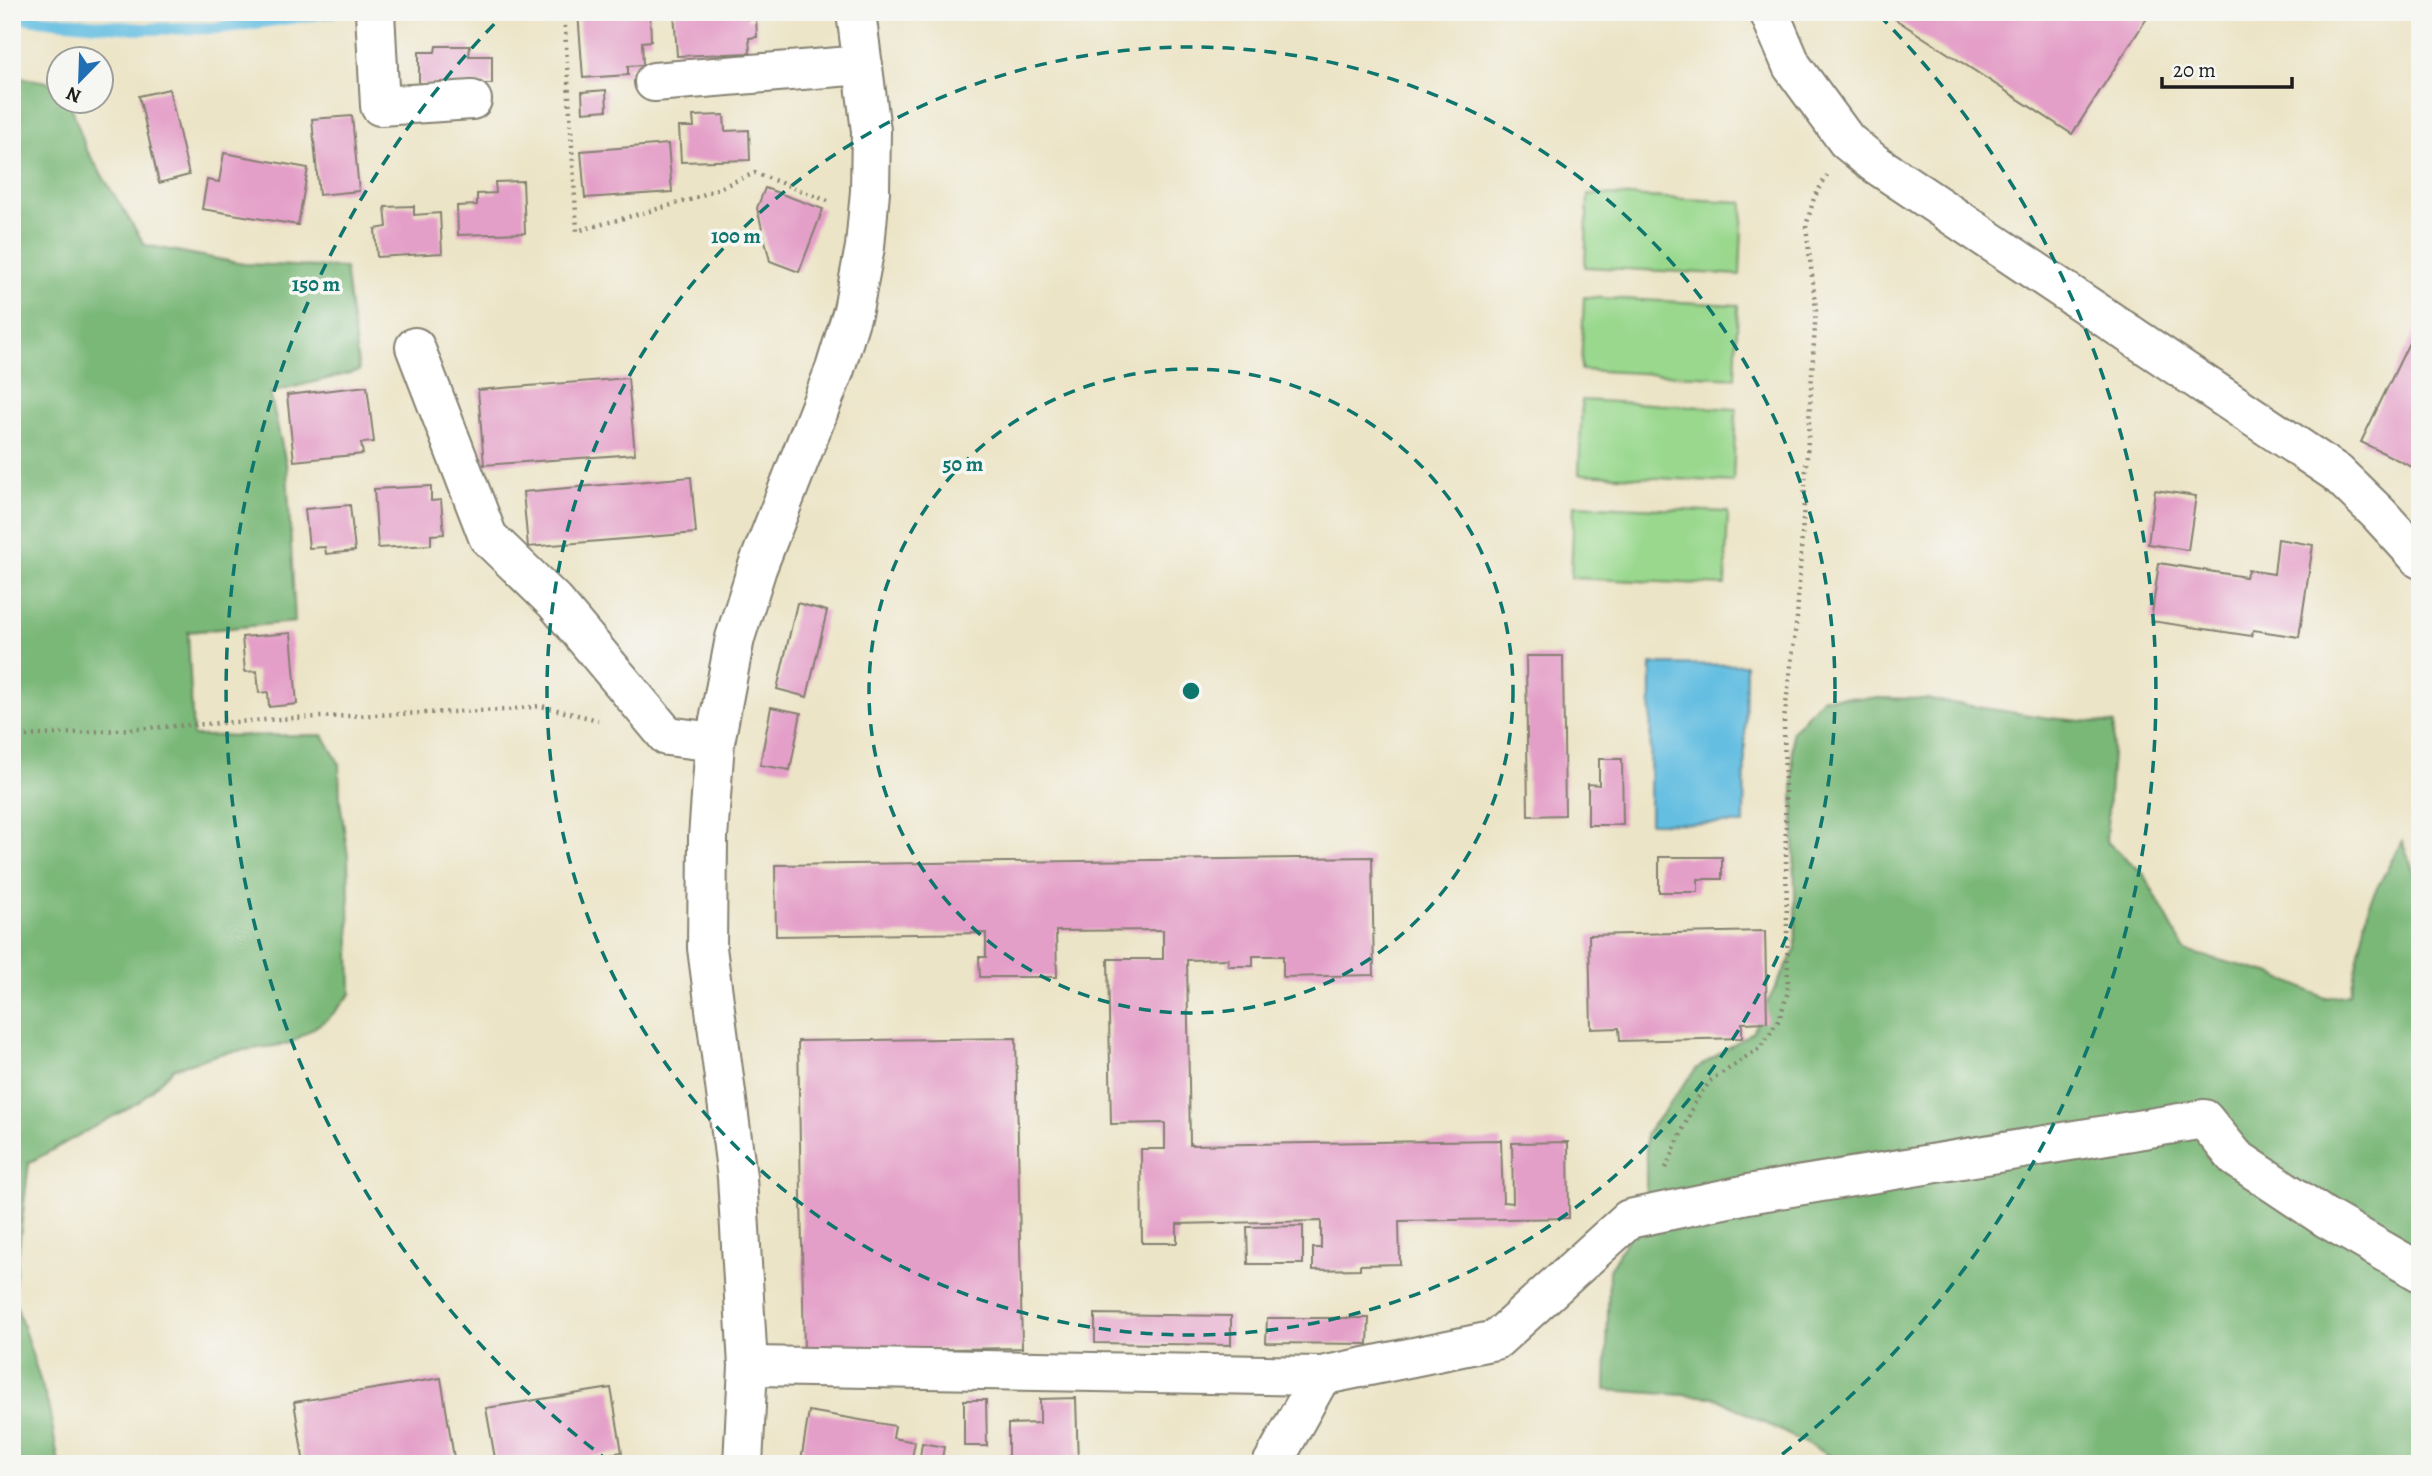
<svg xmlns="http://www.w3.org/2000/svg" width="2432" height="1476" viewBox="0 0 2432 1476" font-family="Alegreya,serif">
<rect width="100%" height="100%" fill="#f6f6f2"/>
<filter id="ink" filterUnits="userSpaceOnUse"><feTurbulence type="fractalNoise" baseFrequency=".0143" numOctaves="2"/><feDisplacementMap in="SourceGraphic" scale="14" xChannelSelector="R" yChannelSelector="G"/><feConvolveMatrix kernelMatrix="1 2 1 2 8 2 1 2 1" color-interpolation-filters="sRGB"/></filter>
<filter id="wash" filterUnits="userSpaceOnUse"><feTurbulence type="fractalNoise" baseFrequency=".00686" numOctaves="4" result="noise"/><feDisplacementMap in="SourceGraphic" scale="28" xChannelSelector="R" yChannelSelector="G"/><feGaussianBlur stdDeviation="1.57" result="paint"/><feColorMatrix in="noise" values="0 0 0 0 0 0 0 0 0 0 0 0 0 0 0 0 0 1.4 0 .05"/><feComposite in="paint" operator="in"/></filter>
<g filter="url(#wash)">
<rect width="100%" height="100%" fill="#ece4c6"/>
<g fill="#99d88d" stroke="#5a7a54" stroke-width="2">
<polygon points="1588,194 1743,202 1740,275 1585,267"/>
<polygon points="1584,297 1738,305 1735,378 1581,370"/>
<polygon points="1582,400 1736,409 1733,482 1579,474"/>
<polygon points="1574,505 1728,512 1725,585 1571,578"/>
</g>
<g fill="#7ab878" stroke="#4b6a4a" stroke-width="2">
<polygon points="12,76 59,84 60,102 70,102 86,149 145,245 244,264 345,268 359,371 270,393 287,468 295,622 188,632 193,736 323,735 339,763 340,801 348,856 351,994 329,1018 289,1044 223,1053 174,1068 139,1102 29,1163 13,1295 49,1408 59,1464 12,1464"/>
<polygon points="1823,697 1927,699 2049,718 2114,724 2106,841 2143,873 2185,951 2272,974 2325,998 2350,994 2370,901 2402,841 2420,887 2420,1464 1846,1464 1714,1397 1606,1390 1609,1270 1646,1206 1646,1134 1696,1069 1752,1032 1796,948 1792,732"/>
</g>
<polygon fill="#63bee1" stroke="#406d7e" stroke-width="2" points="1651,664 1746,665 1744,824 1650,823"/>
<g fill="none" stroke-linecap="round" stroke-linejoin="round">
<polyline stroke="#63bee1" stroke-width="12" points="12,17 142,29 219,28 332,12"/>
</g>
<g id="blocks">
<g fill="#e49fc8">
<polygon points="578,12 650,12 651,41 642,42 643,65 628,66 628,75 583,78"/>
<polygon points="674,12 747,12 747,19 756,18 757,37 749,38 750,53 677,56"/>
<polygon points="1899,12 2151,12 2072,134 1895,19"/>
<polygon points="436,46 470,46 469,56 492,56 492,84 419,84 419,52 435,52"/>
<polygon points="169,89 189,175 159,183 139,96"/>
<polygon points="606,90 607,110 583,112 582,92"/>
<polygon points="724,115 725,131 749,130 750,160 681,162 679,127 694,127 693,116"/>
<polygon points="352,116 359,191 319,195 312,119"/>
<polygon points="668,144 672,192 585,198 581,151"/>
<polygon points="224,153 308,168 298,225 202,209 207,180 219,182"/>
<polygon points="523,181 525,233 458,235 457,206 477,205 477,194 496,193 495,182"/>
<polygon points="765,188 823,209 799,272 770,261 757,208"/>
<polygon points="414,206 414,215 440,213 442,253 377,257 375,229 387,227 385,207"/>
<polygon points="2420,320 2420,471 2361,442"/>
<polygon points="628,378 635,454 484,465 478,390"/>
<polygon points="367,386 374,442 361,443 363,454 294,461 287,395"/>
<polygon points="691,477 696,533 528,547 523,492"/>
<polygon points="431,486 431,501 441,500 444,534 431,535 431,545 378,548 374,489"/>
<polygon points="2155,490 2196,496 2188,550 2148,544"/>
<polygon points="350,505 355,551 326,554 325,547 309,548 305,509"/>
<polygon points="2278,539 2313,545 2299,637 2253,630 2251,636 2151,621 2159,563 2246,577 2248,570 2274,574"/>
<polygon points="797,603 827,611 807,697 777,689"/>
<polygon points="291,633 297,704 269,707 268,692 259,693 257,671 245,672 242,637"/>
<polygon points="1526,656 1563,656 1565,815 1528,816"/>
<polygon points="771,707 801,713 790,770 760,765"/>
<polygon points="1599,759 1622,759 1623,825 1588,825 1588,784 1599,785"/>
<polygon points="1372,857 1374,975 1283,977 1283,956 1253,956 1253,966 1228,966 1228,959 1187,960 1190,1145 1501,1140 1503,1202 1513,1203 1512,1143 1568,1142 1569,1218 1399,1221 1400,1264 1360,1265 1360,1269 1313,1270 1313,1248 1321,1248 1321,1221 1177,1224 1177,1243 1142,1243 1141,1149 1165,1149 1165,1123 1111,1124 1108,959 1163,959 1163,930 1056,931 1057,977 980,977 979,957 986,957 986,933 776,936 775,865"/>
<polygon points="1659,857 1722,857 1722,879 1698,879 1698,892 1659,892"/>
<polygon points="1765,931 1767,1022 1742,1023 1742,1038 1620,1041 1619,1028 1591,1029 1589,935"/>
<polygon points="1016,1038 1022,1348 804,1351 798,1041"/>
<polygon points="1303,1226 1303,1264 1248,1264 1247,1227"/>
<polygon points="1095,1314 1231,1316 1231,1345 1095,1343"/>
<polygon points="1267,1318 1369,1318 1368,1344 1266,1343"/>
<polygon points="441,1378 455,1464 304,1464 294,1402"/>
<polygon points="611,1388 622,1452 590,1457 591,1464 562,1464 561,1461 548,1464 496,1464 486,1408"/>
<polygon points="1076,1398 1078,1464 1008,1464 1008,1424 1040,1423 1040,1399"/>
<polygon points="964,1400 986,1400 987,1446 964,1446"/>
<polygon points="809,1411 895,1426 893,1438 915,1442 911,1464 817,1464 801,1461"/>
<polygon points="922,1443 944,1447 941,1464 919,1464"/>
</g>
</g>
</g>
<g filter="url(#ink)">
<use href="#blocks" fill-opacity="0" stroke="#848071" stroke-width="2"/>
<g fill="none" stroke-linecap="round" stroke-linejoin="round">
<g stroke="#848071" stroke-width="42">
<g id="minor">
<polyline points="375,12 380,106 472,100"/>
<polyline points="1769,12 1792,66 1847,141 1874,163 2337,473 2379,514 2420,559"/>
<polyline points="654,82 863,65"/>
<polyline points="415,347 488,537 555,602 667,736 715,742"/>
<polyline points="748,1366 1321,1376 1496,1340 1629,1219 1748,1194 2204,1119 2236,1158 2326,1218 2420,1272"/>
<polyline points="743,1464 748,1366 737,1177 707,948 708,838 715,742 735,638 757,568 835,369 853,310 865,247 870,191 871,131 856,12"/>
<polyline points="1272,1464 1321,1376"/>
</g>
</g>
<g stroke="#848071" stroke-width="4.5" stroke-dasharray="2 5" stroke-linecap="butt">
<polyline points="564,12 577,231 690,200 755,173 828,201"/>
<polyline points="12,737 295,718 505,710 541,706 598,720"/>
<polyline points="1666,1168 1695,1102 1710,1081 1760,1048 1779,1020 1788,992 1784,720 1797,617 1816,309 1806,226 1814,198 1827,175"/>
</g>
<use href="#minor" stroke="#fff" stroke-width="38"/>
</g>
</g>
<g fill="none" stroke="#0f766e" stroke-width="3.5" stroke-dasharray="12 9">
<circle cx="1191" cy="691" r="322"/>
<circle cx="1191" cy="691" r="644"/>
<path d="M610 1462A965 965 0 0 1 503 15M1879 15A965 965 0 0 1 1772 1462"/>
</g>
<circle cx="1191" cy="691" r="10" fill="#0f766e" stroke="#f6f6f2" stroke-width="3.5"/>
<g font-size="21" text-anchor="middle" font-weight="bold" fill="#0f766e" stroke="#f6f6f2" stroke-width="7" stroke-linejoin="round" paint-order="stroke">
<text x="736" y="243">100 m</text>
<text x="316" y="291">150 m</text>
<text x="963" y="471">50 m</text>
</g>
<rect width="2432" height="1476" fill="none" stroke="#f6f6f2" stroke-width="42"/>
<g transform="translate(80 80) rotate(203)"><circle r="33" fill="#f6f6f2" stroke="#9f9f9c" stroke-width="2"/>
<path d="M0-5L12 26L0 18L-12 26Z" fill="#1f6fb2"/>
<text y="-10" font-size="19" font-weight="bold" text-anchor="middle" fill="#1c1c1c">N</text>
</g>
<path d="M2162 77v10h130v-10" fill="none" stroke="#1c1c1c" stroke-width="3.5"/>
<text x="2173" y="77" font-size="21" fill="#1c1c1c" stroke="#f6f6f2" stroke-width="5" paint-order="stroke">20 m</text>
</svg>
